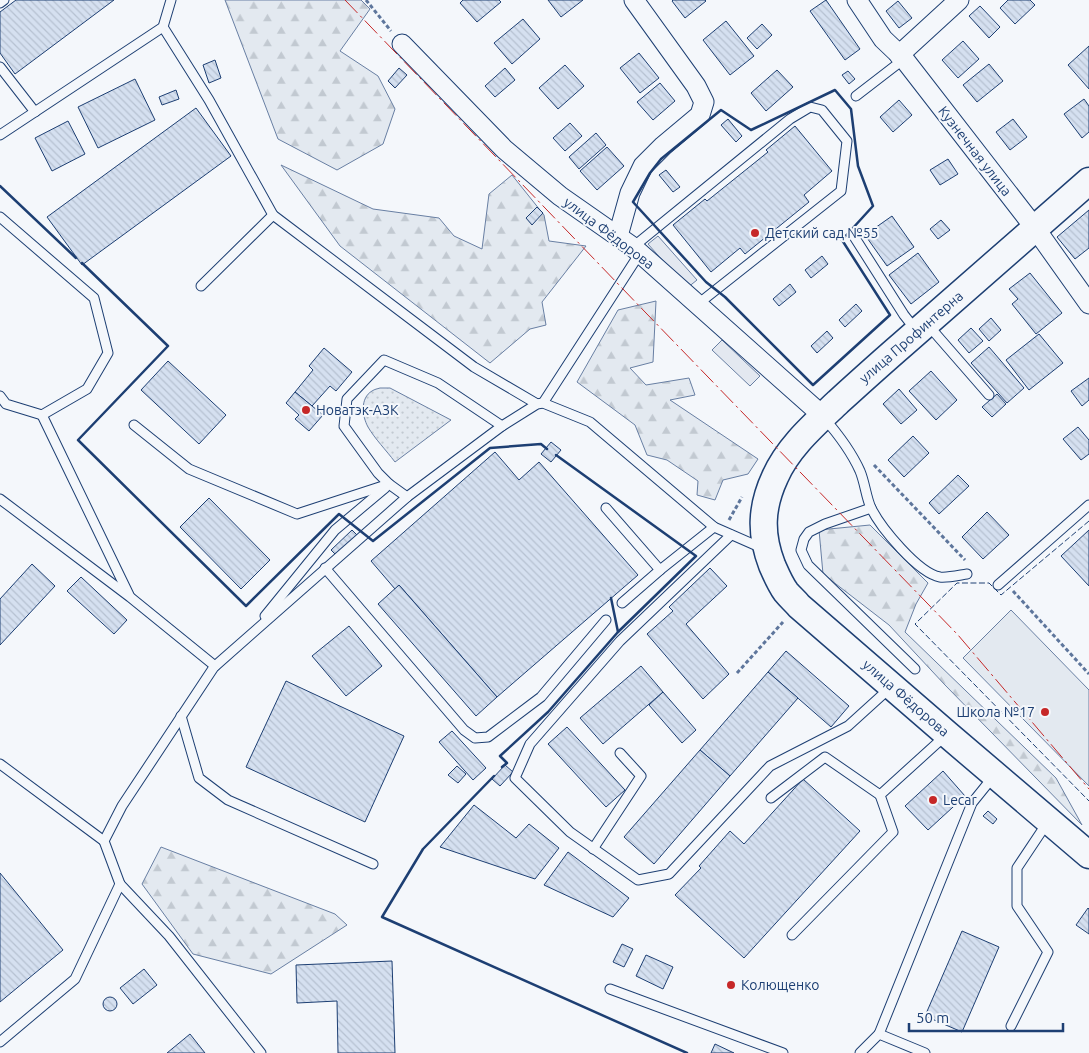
<svg xmlns="http://www.w3.org/2000/svg" width="1089" height="1053" viewBox="0 0 1089 1053" font-family="Ubuntu,sans-serif">
<defs>
<pattern id="grass-dots" width="8" height="8" patternUnits="userSpaceOnUse" patternTransform="scale(1.25)"><rect width="8" height="8" fill="#e3e9f0"/><path d="M2 2h.1M6 6h.1" fill="none" stroke="#c2c9d1" stroke-width="1.8" stroke-linecap="round"/></pattern>
<pattern id="forest-firs" width="22" height="20" patternUnits="userSpaceOnUse" patternTransform="scale(1.25)"><rect width="22" height="20" fill="#e3e9f0"/><path d="M5 1l3.5 6h-7zM16 11l3.5 6h-7z" fill="#c2c9d1"/></pattern>
<pattern id="building-back-hatch" width="6" height="6" patternUnits="userSpaceOnUse" patternTransform="scale(1.25)"><rect width="6" height="6" fill="#d5e0f0"/><path d="M-1 5l2 2M0 0l6 6M5-1l2 2" fill="none" stroke="#b6c1d1"/></pattern>
</defs>
<rect width="100%" height="100%" fill="#f4f7fb"/>
<path fill="url(#grass-dots)" stroke="#687fa3" d="M380,388h10l61,32 -56,42c-9,-12 -20,-23 -27,-35 -6,-11 -8,-29 4,-36 3,-2 5,-2 8,-3z"/>
<g fill="url(#forest-firs)" stroke="#687fa3">
<polygon points="225,0 361,0 370,9 340,51 378,76 395,109 383,144 337,170 278,139"/>
<polygon points="281,165 373,209 439,218 454,236 482,249 489,194 512,175 544,215 549,241 586,246 542,302 546,325 530,329 490,363 340,246"/>
<polygon points="656,301 653,362 630,368 646,385 689,378 695,395 670,400 758,459 748,474 723,480 715,500 697,495 698,481 667,460 647,455 635,425 577,382 618,310"/>
<polygon points="870,525 928,583 916,604 905,632 1056,778 1082,825 945,685 889,625 823,574 819,530"/>
<polygon points="161,847 335,914 347,925 271,974 193,954 142,884"/>
</g>
<polygon fill="#e3e9f0" stroke="#687fa3" points="1011,610 1089,690 1089,786 963,658"/>
<g fill="#e3e8f0" stroke="#687fa3">
<polygon points="658,236 697,280 687,288 648,244"/>
<polygon points="722,340 760,376 750,386 712,350"/>
</g>
<g fill="url(#building-back-hatch)" stroke="#1d3f73">
<polygon points="16,0 114,0 15,74 0,53 0,12"/>
<polygon points="463,0 499,0 501,2 477,22 460,3"/>
<polygon points="548,0 583,0 561,17"/>
<polygon points="673,0 705,0 706,1 685,18 672,1"/>
<polygon points="826,0 860,49 845,60 810,11"/>
<polygon points="1008,0 1030,0 1035,5 1015,24 1000,8"/>
<polygon points="898,1 912,18 899,28 886,11"/>
<polygon points="980,6 1000,27 989,38 969,16"/>
<polygon points="523,19 540,39 512,64 494,43"/>
<polygon points="726,21 754,56 730,75 703,40"/>
<polygon points="762,24 772,35 757,49 747,38"/>
<polygon points="963,41 979,59 958,78 942,60"/>
<polygon points="1089,46 1089,89 1068,65"/>
<polygon points="639,53 659,78 640,93 620,68"/>
<polygon points="215,60 221,78 209,83 203,65"/>
<polygon points="989,64 1003,81 977,102 963,85"/>
<polygon points="565,65 584,86 558,109 539,88"/>
<polygon points="399,68 407,75 395,88 388,81"/>
<polygon points="505,68 515,80 495,97 485,86"/>
<polygon points="777,70 793,87 766,111 751,93"/>
<polygon points="848,71 855,79 849,84 842,75"/>
<polygon points="135,79 155,120 98,148 78,107"/>
<polygon points="660,83 675,101 653,120 637,102"/>
<polygon points="176,90 179,99 162,105 159,97"/>
<polygon points="1084,99 1089,106 1089,132 1082,138 1064,114"/>
<polygon points="899,100 912,115 893,132 880,117"/>
<polygon points="196,108 231,156 82,265 47,217"/>
<polygon points="728,119 742,136 736,142 721,125"/>
<polygon points="1013,119 1027,137 1010,150 996,132"/>
<polygon points="68,121 85,154 52,171 35,138"/>
<polygon points="570,123 582,136 565,151 553,138"/>
<polygon points="795,126 832,171 804,195 809,202 745,254 740,248 711,272 673,225 705,199 707,201 768,152 766,150"/>
<polygon points="596,133 606,145 579,169 569,157"/>
<polygon points="607,147 624,166 597,190 580,171"/>
<polygon points="948,159 958,174 940,185 930,170"/>
<polygon points="666,170 680,187 673,192 659,175"/>
<polygon points="537,207 543,213 532,225 526,218"/>
<polygon points="1089,210 1089,248 1075,259 1057,237"/>
<polygon points="892,216 914,247 887,266 865,235"/>
<polygon points="941,220 950,230 938,239 930,229"/>
<polygon points="918,253 939,282 911,304 889,275"/>
<polygon points="822,256 828,264 811,278 805,270"/>
<polygon points="1030,273 1062,313 1036,334 1012,304 1018,299 1009,289"/>
<polygon points="790,284 796,292 779,306 773,299"/>
<polygon points="856,304 862,311 845,327 839,320"/>
<polygon points="991,318 1001,330 989,341 979,329"/>
<polygon points="971,328 983,341 969,353 958,340"/>
<polygon points="827,331 833,338 817,353 811,346"/>
<polygon points="1039,334 1063,363 1029,390 1006,360"/>
<polygon points="989,347 1024,388 1007,403 971,363"/>
<polygon points="324,348 352,372 336,391 330,386 312,406 295,392 313,370 309,366"/>
<polygon points="168,361 226,415 199,444 141,390"/>
<polygon points="931,371 957,400 936,420 909,391"/>
<polygon points="1089,378 1089,400 1082,406 1071,391"/>
<polygon points="899,389 917,410 901,424 883,404"/>
<polygon points="295,392 323,415 309,431 295,419 299,415 286,403"/>
<polygon points="997,394 1006,404 992,417 982,407"/>
<polygon points="1078,427 1089,440 1089,454 1081,460 1063,439"/>
<polygon points="913,436 929,453 904,477 888,460"/>
<polygon points="551,442 561,450 551,462 541,454"/>
<polygon points="495,452 519,480 539,462 638,575 497,697 399,585 395,589 371,561"/>
<polygon points="958,475 969,486 939,514 929,503"/>
<polygon points="209,498 270,560 241,589 180,527"/>
<polygon points="987,512 1009,535 983,559 962,537"/>
<polygon points="352,530 358,536 337,556 331,550"/>
<polygon points="1089,530 1089,586 1061,556"/>
<polygon points="32,564 55,586 0,645 0,599"/>
<polygon points="710,568 727,586 686,624 729,674 703,699 647,634 673,611 669,607"/>
<polygon points="81,577 127,620 114,634 67,591"/>
<polygon points="399,585 497,697 476,716 378,604"/>
<polygon points="349,626 382,666 346,696 312,656"/>
<polygon points="786,651 849,706 831,727 768,672"/>
<polygon points="641,666 663,692 603,744 580,718"/>
<polygon points="768,672 798,698 730,776 700,750"/>
<polygon points="286,681 404,736 365,822 246,767"/>
<polygon points="663,692 696,730 682,743 649,705"/>
<polygon points="567,727 625,790 606,807 548,744"/>
<polygon points="452,731 486,768 473,780 439,742"/>
<polygon points="700,750 730,776 654,864 624,837"/>
<polygon points="505,765 513,772 500,786 492,779"/>
<polygon points="457,766 466,774 458,783 448,775"/>
<polygon points="943,771 965,796 928,830 905,806"/>
<polygon points="803,779 860,831 744,958 675,895 701,868 699,866 730,831 744,844"/>
<polygon points="474,805 516,838 529,824 559,848 535,879 440,847"/>
<polygon points="988,811 997,819 993,824 983,816"/>
<polygon points="568,852 629,898 613,917 544,885"/>
<polygon points="0,873 63,950 0,1002"/>
<polygon points="1088,908 1089,909 1089,934 1076,925"/>
<polygon points="962,931 999,947 962,1032 925,1016"/>
<polygon points="622,944 633,949 624,967 613,962"/>
<polygon points="646,955 673,967 663,989 636,976"/>
<polygon points="392,961 395,1053 338,1053 337,1001 297,1003 296,965"/>
<polygon points="144,969 157,985 133,1004 120,988"/>
<circle cx="110" cy="1004" r="7"/>
<polygon points="190,1034 205,1053 167,1053"/>
<polygon points="715,1044 734,1053 711,1053"/>
</g>
<g fill="none" stroke-linecap="round" stroke-linejoin="round">
<g stroke="#1d3f73" stroke-width="11">
<g id="service">
<polyline points="0,3 4,0"/>
<polyline points="163,27 209,100 273,215 474,367 537,404"/>
<polyline points="0,67 35,112"/>
<polyline points="856,96 904,59"/>
<polyline points="0,135 163,27 171,0"/>
<polyline points="0,217 94,298 108,353 87,389 42,415 6,404 0,396"/>
<polyline points="855,238 904,315 915,329"/>
<polyline points="633,247 790,119 810,107 822,110 847,141 841,191 698,304"/>
<polyline points="201,286 273,215"/>
<polyline points="928,325 989,395"/>
<polyline points="543,403 640,253"/>
<polyline points="42,415 129,595"/>
<path d="M824,418c14,16 27,33 36,53 5,12 6,26 11,37 10,20 47,65 69,69 7,1 20,-2 27,-3"/>
<polyline points="134,425 189,469 297,514 389,484"/>
<polyline points="407,497 389,484 378,473 344,426 347,399 384,360 438,383 502,426"/>
<polyline points="0,499 130,597 215,666"/>
<polyline points="606,508 660,570 714,527"/>
<polyline points="871,508 825,524 809,532 804,539 801,550 808,565 915,669"/>
<polyline points="731,535 620,641 530,744 515,778 570,832 638,880 669,874 770,766 848,726 891,687"/>
<polyline points="325,568 464,730 475,738 488,737 541,697 606,620"/>
<polyline points="998,585 1089,505"/>
<polyline points="622,603 660,570"/>
<polyline points="265,616 335,530 385,488"/>
<polyline points="181,716 199,778 228,800 373,864"/>
<polyline points="0,764 104,841"/>
<polyline points="771,798 825,757 880,795"/>
<polyline points="593,849 641,776 620,753"/>
<polyline points="120,884 169,936 261,1053"/>
<polyline points="792,935 893,832 880,795 945,736"/>
<polyline points="610,989 783,1053"/>
<polyline points="1011,1026 1048,952 1017,906 1017,868 1047,823"/>
<polyline points="879,1034 972,803 993,777"/>
<polyline points="0,1042 75,979 120,884 104,841 122,806 214,667 407,497 502,426 537,404 543,403 590,422 714,527 764,549"/>
<polyline points="860,1053 879,1034 925,1053"/>
</g>
</g>
<g stroke="#1d3f73" stroke-width="21">
<g id="minor">
<polyline points="857,0 883,39 904,59 1035,228 1089,304"/>
<polyline points="402,44 504,149 560,196 633,247 823,416"/>
<polyline points="899,55 959,0"/>
<polyline points="618,236 630,193 643,166 663,146 700,115 704,102 696,86 634,0"/>
</g>
</g>
<g stroke="#1d3f73" stroke-width="29">
<path id="secondary" d="M1089,181c-62,54 -124,108 -186,163 -22,19 -43,38 -65,58 -23,22 -50,45 -63,75 -14,30 -15,57 -3,88 4,9 8,19 14,27 4,5 9,9 13,14l148,128 142,121"/>
</g>
<g stroke="#5e769c" stroke-width="3" stroke-dasharray="4 2.5" stroke-linecap="butt">
<polyline points="366,0 391,31"/>
<polyline points="874,465 965,560"/>
<polyline points="729,520 742,497"/>
<polyline points="1013,591 1089,674"/>
<polyline points="737,673 783,622"/>
</g>
<use href="#service" stroke="#f4f7fb" stroke-width="9"/>
<use href="#minor" stroke="#f4f7fb" stroke-width="19"/>
<use href="#secondary" stroke="#f4f7fb" stroke-width="26"/>
<polyline stroke="#1d3f73" stroke-width="1" stroke-dasharray="6 2.5" stroke-linecap="butt" points="1089,521 1001,595 989,583 957,583 915,624 1089,801"/>
<g stroke="#1d3f73" stroke-width="2.5">
<polygon points="835,90 851,109 858,166 873,206 842,240 890,315 813,385 725,297 706,282 633,202 650,173 661,159 721,110 751,130"/>
<polyline points="0,186 76,258"/>
<polyline points="82,263 168,346 78,440 246,606 339,514 373,541 490,448 541,444 547,449"/>
<polyline points="611,598 618,632"/>
<polyline points="502,767 507,763 500,756 548,712 618,632 696,556 556,455"/>
<polyline points="494,776 423,849 382,917 687,1053"/>
</g>
<polyline stroke="#c62828" stroke-width="1" stroke-dasharray="18 4 2.5 4" stroke-linecap="butt" points="345,0 646,313 958,635 1089,789"/>
</g>
<g fill="#c62828" stroke="#f4f7fb" stroke-width="2">
<circle cx="755" cy="233" r="5"/>
<circle cx="306" cy="410" r="5"/>
<circle cx="1045" cy="712" r="5"/>
<circle cx="933" cy="800" r="5"/>
<circle cx="731" cy="985" r="5"/>
</g>
<g text-anchor="middle" stroke-width="4" stroke-linejoin="round" paint-order="stroke">
<g font-size="14" fill="#1d3f73" stroke="#f4f7fb">
<text transform="translate(975 151) rotate(52)" y="5">Кузнечная улица</text>
<text transform="translate(609 233) rotate(37)" y="5">улица Фёдорова</text>
<text transform="translate(911 337) rotate(-41)" y="5">улица Профинтерна</text>
<text transform="translate(906 698) rotate(41)" y="5">улица Фёдорова</text>
</g>
<g font-size="14" fill="#1d3f73" stroke="#f4f7fb" text-anchor="start">
<text x="765" y="238">Детский сад №55</text>
<text x="316" y="415">Новатэк-АЗК</text>
<text x="1035" y="717" text-anchor="end">Школа №17</text>
<text x="943" y="805">Lecar</text>
<text x="741" y="990">Колющенко</text>
</g>
</g>
<path d="M909 1023v8h154v-8" fill="none" stroke="#1d3f73" stroke-width="2.5"/>
<text x="916" y="1023" font-size="15" fill="#1d3f73" stroke="#f4f7fb" stroke-width="4" paint-order="stroke">50 m</text>
</svg>
